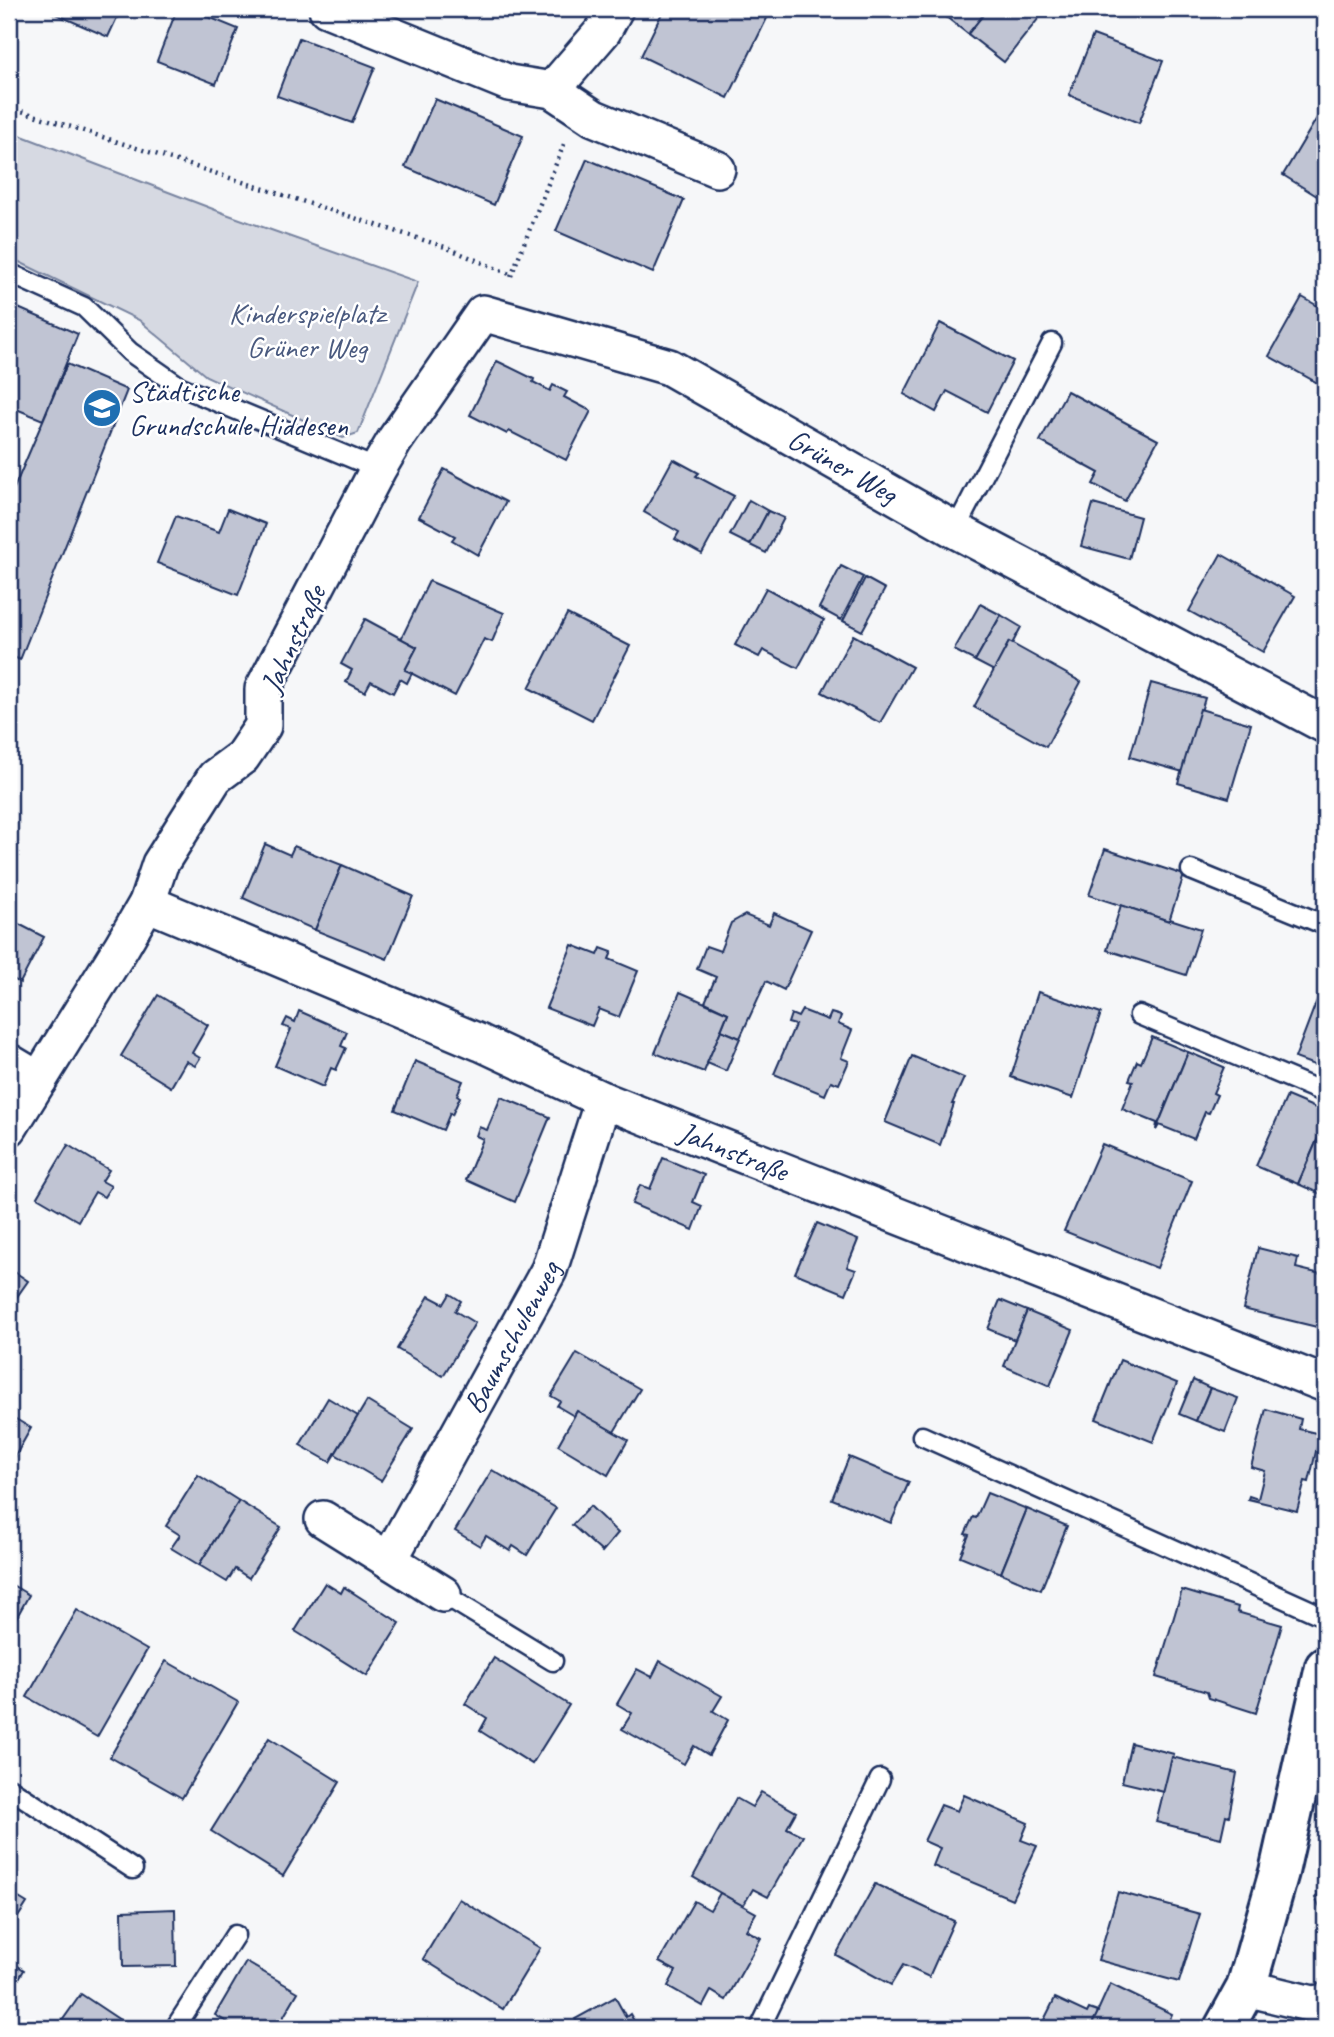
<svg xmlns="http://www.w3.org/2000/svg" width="1334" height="2037" viewBox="0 0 1334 2037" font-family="Caveat,sans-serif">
<rect width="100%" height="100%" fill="#f6f7f9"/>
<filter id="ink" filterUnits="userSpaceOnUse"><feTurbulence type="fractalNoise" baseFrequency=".0143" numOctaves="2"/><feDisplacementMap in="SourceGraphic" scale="14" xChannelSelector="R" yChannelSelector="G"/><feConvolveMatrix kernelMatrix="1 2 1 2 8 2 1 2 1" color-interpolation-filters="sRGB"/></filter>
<g filter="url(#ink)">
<polygon fill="#d6d9e2" stroke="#7884a0" stroke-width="2" points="9,131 226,214 418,282 358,433 343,438 206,376 139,320 9,257"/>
<g fill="#c0c4d3" stroke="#1b2f5e" stroke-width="2">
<polygon points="44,9 121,9 108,37"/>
<polygon points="177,9 189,9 238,29 216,84 157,61"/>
<polygon points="552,9 567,9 564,15"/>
<polygon points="664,9 719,11 720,9 763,9 770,12 728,98 641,56"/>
<polygon points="936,9 988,9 968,34"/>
<polygon points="988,9 1046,9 1004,62 968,34"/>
<polygon points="1093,35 1163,61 1139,123 1069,95"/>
<polygon points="299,38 375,67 352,123 277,96"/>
<polygon points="435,99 523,136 494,205 405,167"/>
<polygon points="1317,118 1325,123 1325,201 1283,175"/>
<polygon points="587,159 684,200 653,273 556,231"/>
<polygon points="1302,297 1325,310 1325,387 1269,356"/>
<polygon points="9,304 78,334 43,420 9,406"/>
<polygon points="940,323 1013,361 987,412 947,391 936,412 904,394"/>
<polygon points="497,361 534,379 533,382 550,391 553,385 567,392 564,397 591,411 566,460 509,431 507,434 470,415"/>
<polygon points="67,364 127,390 20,660 9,655 9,500"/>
<polygon points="1067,391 1158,440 1125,501 1093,484 1099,473 1040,441"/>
<polygon points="673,459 699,473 696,476 734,496 702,554 675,539 679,532 644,512"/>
<polygon points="444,469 506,502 478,555 452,540 455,536 419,517"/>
<polygon points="749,500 768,511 750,545 730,535"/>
<polygon points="1093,504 1140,517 1129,559 1081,546"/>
<polygon points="228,509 266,524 238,595 157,563 176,516 219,532"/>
<polygon points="768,511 784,518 766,553 750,545"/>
<polygon points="1221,554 1295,596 1263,652 1189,611"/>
<polygon points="841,566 863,577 841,620 819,608"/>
<polygon points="865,578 885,589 862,631 843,621"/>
<polygon points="429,581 504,613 492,642 484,639 455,696 405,670 417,647 401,639"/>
<polygon points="766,588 824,620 798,668 763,650 759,657 735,645"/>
<polygon points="980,604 1001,615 975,661 954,650"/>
<polygon points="567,614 630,646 592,720 529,688"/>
<polygon points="1001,615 1021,627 1012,644 1009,642 994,671 975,661"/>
<polygon points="365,619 417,647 405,670 412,673 407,683 400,679 393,693 371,681 365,692 346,682 352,670 341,664"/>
<polygon points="853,635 912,667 880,723 822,692"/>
<polygon points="1009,642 1081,682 1046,747 974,707"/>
<polygon points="1151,683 1205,698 1183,772 1130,757"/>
<polygon points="1200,709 1251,724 1229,798 1178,783"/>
<polygon points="265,844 290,855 294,846 342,865 315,930 243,898"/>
<polygon points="1105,849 1184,875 1169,921 1089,895"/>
<polygon points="342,865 413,896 387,959 315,930"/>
<polygon points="1121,905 1169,921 1170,919 1201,929 1186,975 1107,950"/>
<polygon points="774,913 811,930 784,990 766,981 740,1038 721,1030 728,1013 705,1002 716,977 697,969 706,946 720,951 731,923 745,915 769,925"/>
<polygon points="9,919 44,937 20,983 9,977"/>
<polygon points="572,945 598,955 601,948 612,952 609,959 638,971 619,1017 599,1009 592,1026 546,1008"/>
<polygon points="680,992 728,1013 704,1072 655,1053"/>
<polygon points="1038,992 1101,1013 1073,1098 1011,1077"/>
<polygon points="158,995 208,1025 192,1053 200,1058 195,1066 186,1061 171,1087 121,1056"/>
<polygon points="1317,1000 1325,1003 1325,1069 1295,1058"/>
<polygon points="802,1010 828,1020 831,1013 841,1016 838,1024 852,1030 841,1058 849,1061 839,1084 831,1081 825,1095 774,1074 795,1025 788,1023 791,1014 798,1017"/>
<polygon points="299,1011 347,1032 341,1046 346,1048 336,1070 331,1068 323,1087 275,1066 291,1029 283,1026 287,1018 295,1022"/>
<polygon points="721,1030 740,1038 726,1071 707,1063"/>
<polygon points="1152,1037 1188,1052 1156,1130 1157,1123 1122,1109 1133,1081 1129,1080 1137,1061 1141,1063"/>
<polygon points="1188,1052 1224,1067 1213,1093 1217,1095 1209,1113 1205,1112 1194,1139 1159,1125 1156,1130"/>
<polygon points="912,1056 964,1078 952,1104 954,1104 940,1145 885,1122"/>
<polygon points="415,1061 463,1081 457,1095 460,1097 452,1115 450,1113 443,1130 395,1110"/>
<polygon points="1287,1096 1325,1112 1325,1122 1298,1184 1256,1166"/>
<polygon points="501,1097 550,1117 515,1202 466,1180 483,1139 476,1136 479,1127 487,1130"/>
<polygon points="1325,1122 1325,1196 1298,1184"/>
<polygon points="1102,1144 1192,1181 1157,1268 1064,1231"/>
<polygon points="68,1145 109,1170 102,1181 111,1186 104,1197 95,1192 78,1221 37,1197"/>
<polygon points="663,1158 704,1175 693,1202 702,1206 693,1230 632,1204 640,1185 650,1189"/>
<polygon points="817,1223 858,1240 847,1267 856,1270 846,1294 795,1273"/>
<polygon points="1258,1248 1298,1258 1296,1268 1325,1275 1325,1329 1243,1309"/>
<polygon points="9,1268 28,1281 9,1308"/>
<polygon points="450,1294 461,1301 455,1311 475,1323 443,1376 397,1349 429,1296 444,1304"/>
<polygon points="1000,1300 1027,1311 1015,1340 988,1329"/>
<polygon points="1027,1311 1073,1330 1050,1386 1004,1366"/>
<polygon points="577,1353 640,1389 614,1432 577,1411 574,1416 557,1406 560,1401 551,1396"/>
<polygon points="1120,1360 1177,1383 1153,1442 1096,1419"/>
<polygon points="1193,1380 1210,1388 1196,1421 1179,1414"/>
<polygon points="1210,1388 1238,1398 1225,1432 1196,1421"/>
<polygon points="328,1398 358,1416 330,1462 300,1445"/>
<polygon points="367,1401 413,1429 381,1481 335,1454"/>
<polygon points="1266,1409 1301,1419 1299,1429 1320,1434 1309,1482 1305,1481 1297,1511 1248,1499 1249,1496 1258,1499 1265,1471 1251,1467"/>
<polygon points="577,1411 628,1440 608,1475 558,1445"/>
<polygon points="9,1415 31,1428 9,1467"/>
<polygon points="849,1457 909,1482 891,1523 832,1499"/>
<polygon points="492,1470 556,1508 527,1555 513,1546 510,1551 486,1536 480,1546 455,1531"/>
<polygon points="198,1475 239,1501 199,1565 171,1548 180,1535 166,1526"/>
<polygon points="987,1493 1027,1509 1001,1573 960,1556 969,1535 965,1534 973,1517 976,1518"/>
<polygon points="239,1501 281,1527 249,1578 235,1569 227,1582 199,1565"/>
<polygon points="590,1506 618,1533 602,1552 572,1525"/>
<polygon points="1027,1509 1067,1526 1041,1590 1001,1573"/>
<polygon points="9,1583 29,1595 9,1631"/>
<polygon points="325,1583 341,1593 344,1587 400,1623 367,1676 295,1631"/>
<polygon points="1182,1590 1238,1607 1237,1612 1282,1625 1256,1713 1209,1698 1207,1692 1156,1677"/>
<polygon points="77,1610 147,1650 97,1737 27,1697"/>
<polygon points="494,1658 569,1705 532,1764 480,1731 487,1718 465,1704"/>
<polygon points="166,1661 238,1702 182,1798 110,1757"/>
<polygon points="660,1661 722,1696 713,1711 728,1720 709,1755 694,1746 684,1764 622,1729 632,1713 617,1704 637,1669 652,1677"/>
<polygon points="269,1738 340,1782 283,1876 211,1831"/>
<polygon points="1131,1743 1174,1754 1164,1792 1122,1782"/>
<polygon points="1172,1757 1237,1773 1229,1816 1226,1815 1221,1838 1156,1822"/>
<polygon points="761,1792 796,1812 787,1828 803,1836 768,1897 753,1889 743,1906 693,1877 736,1798 752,1807"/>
<polygon points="964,1795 1028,1823 1021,1840 1037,1846 1012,1899 933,1866 940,1848 924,1841 941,1805 957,1811"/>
<polygon points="875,1884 954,1921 929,1977 903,1965 891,1985 836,1955"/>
<polygon points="1325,1888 1325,1916 1315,1898 1318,1895 1317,1893"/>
<polygon points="9,1892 27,1903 9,1931"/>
<polygon points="1118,1892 1200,1914 1179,1982 1098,1960"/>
<polygon points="720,1893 756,1913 746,1930 761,1938 726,2000 711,1991 703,2006 668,1986 676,1971 659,1962 694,1901 710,1910"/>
<polygon points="459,1899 540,1948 503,2009 423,1959"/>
<polygon points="175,1909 176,1966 123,1967 122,1911"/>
<polygon points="9,1960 24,1970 9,1995"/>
<polygon points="246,1962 298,1992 277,2028 237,2028 215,2015"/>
<polygon points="1110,1984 1172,2014 1166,2028 1090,2028"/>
<polygon points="81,1994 132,2028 57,2028"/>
<polygon points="615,1997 626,2017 630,2014 638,2028 564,2028 577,2022 575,2019"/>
<polygon points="1055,1998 1087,2013 1089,2009 1098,2012 1090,2028 1040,2028"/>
</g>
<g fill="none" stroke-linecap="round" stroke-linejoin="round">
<g stroke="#1b2f5e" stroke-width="23">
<g id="service">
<polyline points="9,273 84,307 130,352 179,386 378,469"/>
<polyline points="955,530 1052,343"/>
<polyline points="1191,870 1325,925"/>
<polyline points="1139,1015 1325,1093"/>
<polyline points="922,1436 1325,1617"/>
<polyline points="443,1594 553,1661"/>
<polyline points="9,1788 133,1869"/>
<polyline points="175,2028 235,1935"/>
<polyline points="760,2028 880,1779"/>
</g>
</g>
<g stroke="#1b2f5e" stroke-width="40">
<g id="minor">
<polyline points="327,9 509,83 552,90 594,118 717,169"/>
<polyline points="552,90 603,31 615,9"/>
<path id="s1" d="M147,903l334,140 122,57 722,284"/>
<polyline points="9,1062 39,1080"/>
<path id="s2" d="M9,1128l113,-182 25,-43 13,-39 55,-87 27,-20 21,-31v-37l115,-220 17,-29 88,-127 186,54 286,163 370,195"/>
<polyline points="323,1519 443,1594"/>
<path id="s3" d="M389,1560l160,-290 54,-170"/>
<polyline points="1246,1988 1312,2004 1325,2002"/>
</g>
</g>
<g stroke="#1b2f5e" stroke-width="44">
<polyline id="secondary" points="1224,2028 1246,1988 1279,1872 1325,1667"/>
</g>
<g stroke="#1b2f5e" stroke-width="4.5" stroke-dasharray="2 5" stroke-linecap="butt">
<polyline points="9,107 445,247 512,275"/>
<polyline points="511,276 564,144"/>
</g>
<use href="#service" stroke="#fff" stroke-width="18"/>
<use href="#minor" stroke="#fff" stroke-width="35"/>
<use href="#secondary" stroke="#fff" stroke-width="38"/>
</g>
</g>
<defs>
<g id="school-disc" transform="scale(2.0125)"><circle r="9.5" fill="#1f6fb2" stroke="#fff"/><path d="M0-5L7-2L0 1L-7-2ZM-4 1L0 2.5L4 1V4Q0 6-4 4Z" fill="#fff"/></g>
</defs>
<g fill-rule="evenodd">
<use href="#school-disc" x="102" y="408"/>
</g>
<g text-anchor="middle" stroke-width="5" stroke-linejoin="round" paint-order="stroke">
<g font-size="30" fill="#4a5a7f" stroke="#fff">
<text x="307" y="323">Kinderspielplatz<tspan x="307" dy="34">Grüner Weg</tspan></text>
</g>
<g font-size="30" fill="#1b2f5e" stroke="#fff" text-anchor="start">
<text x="129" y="401">Städtische<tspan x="129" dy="34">Grundschule Hiddesen</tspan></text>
</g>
<g font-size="30" fill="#1b2f5e" stroke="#fff">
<text dy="10" stroke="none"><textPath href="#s2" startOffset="1346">Grüner Weg</textPath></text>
<text transform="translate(293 639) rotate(-65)" y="10">Jahnstraße</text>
<text dy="10" stroke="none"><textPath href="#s1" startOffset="637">Jahnstraße</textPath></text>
<text dy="10" stroke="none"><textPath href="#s3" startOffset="254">Baumschulenweg</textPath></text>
</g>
</g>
<rect width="1334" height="2037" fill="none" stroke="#fff" stroke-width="35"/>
<rect x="18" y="18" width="1299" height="2002" fill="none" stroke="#1b2f5e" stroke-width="2.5" filter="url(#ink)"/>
</svg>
